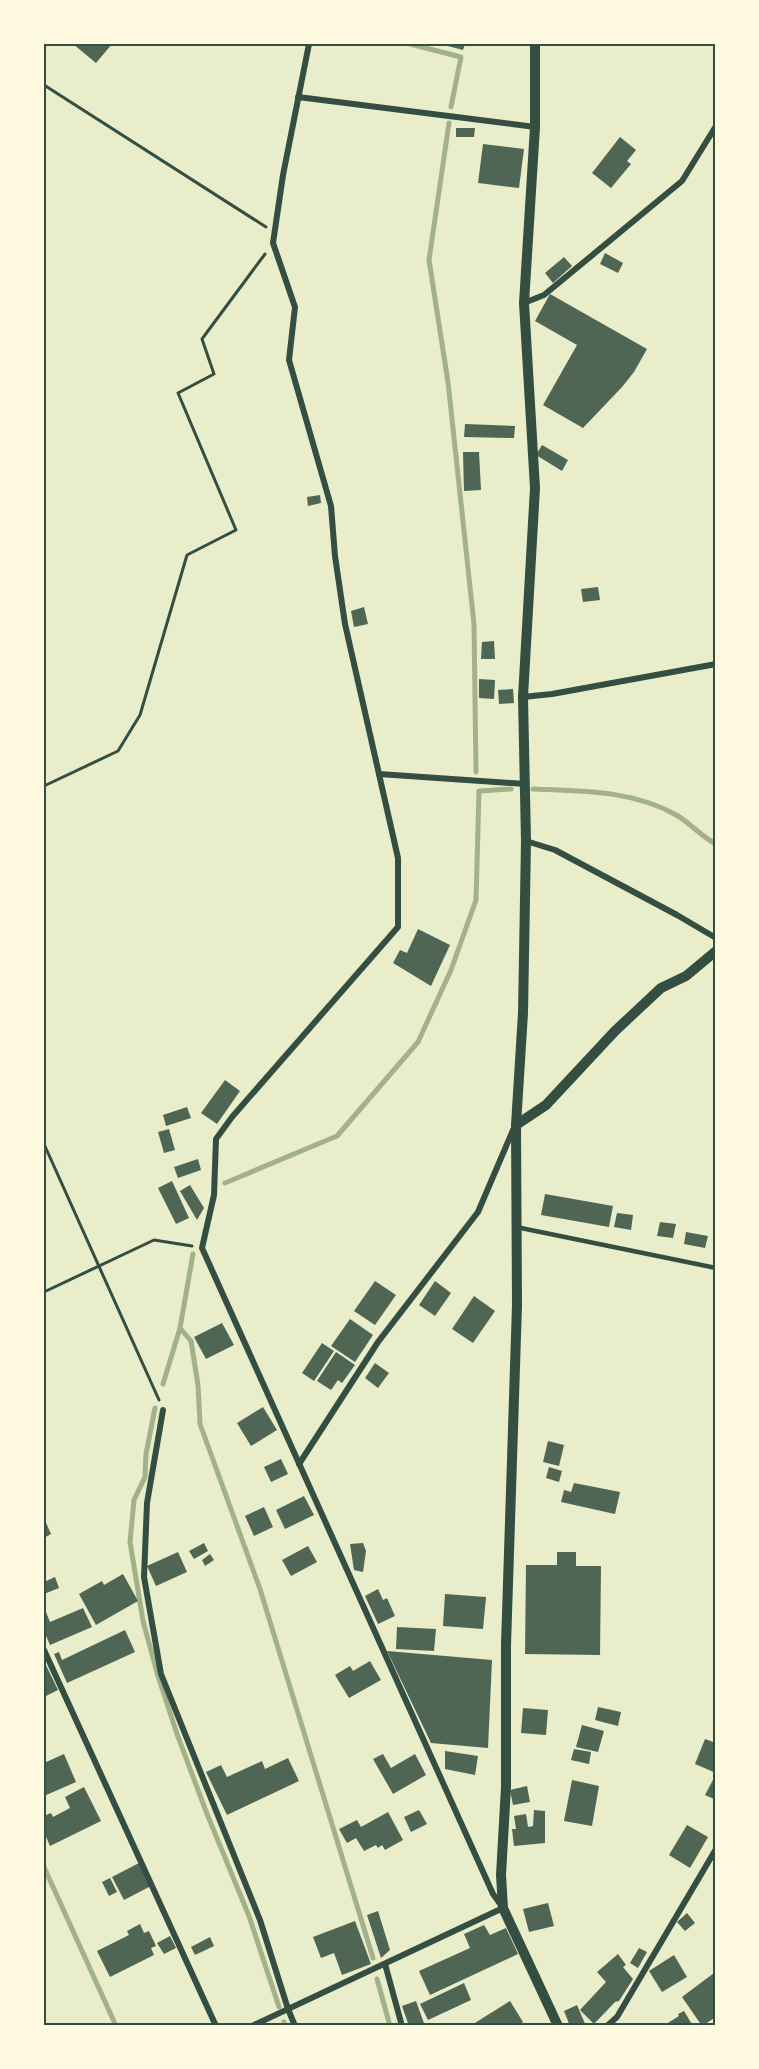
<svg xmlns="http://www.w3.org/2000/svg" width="759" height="2069" viewBox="0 0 759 2069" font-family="'Zilla Slab',serif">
<rect width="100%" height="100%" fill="#e9edc9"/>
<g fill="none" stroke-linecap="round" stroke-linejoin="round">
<g stroke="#a3b18a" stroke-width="5">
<polyline points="410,44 461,57 451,107"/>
<polyline points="449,123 429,260 448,382 474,624 476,772"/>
<path d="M533,789c49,2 101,1 145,27 13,8 24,21 38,28"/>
<polyline points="225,1183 337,1136 418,1042 451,970 476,900 479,791 511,789"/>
<polyline points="180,1328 191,1341 198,1385 200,1424 260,1589 373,1958"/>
<polyline points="163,1384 180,1328 193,1254"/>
<polyline points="155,1408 146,1454 145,1477 134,1500 130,1542 143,1621 158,1676 177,1734 207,1814 249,1916 279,2007"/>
<polyline points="44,1867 116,2026"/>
<polyline points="377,1979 390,2026"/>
<polyline points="284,2022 285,2026"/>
</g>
</g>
<g fill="#4f6655">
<polygon points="73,44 112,44 96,63"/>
<polygon points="440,44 465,44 463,50"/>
<polygon points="456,128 475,128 474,137 456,137"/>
<polygon points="620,137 636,150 627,161 631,164 611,188 592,173"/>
<polygon points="483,144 524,149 519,188 478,183"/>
<polygon points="605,253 623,263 618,273 600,264"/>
<polygon points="564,257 572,266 553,283 545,273"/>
<polygon points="550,294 647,349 634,372 622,387 583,428 543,405 577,345 535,321"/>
<polygon points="465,424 515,426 514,438 464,437"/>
<polygon points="542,445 568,460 562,471 536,455"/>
<polygon points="463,452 479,452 481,490 464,491"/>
<polygon points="320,495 321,503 308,506 307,497"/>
<polygon points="598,587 600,600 583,602 581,589"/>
<polygon points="364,607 368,624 354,627 351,611"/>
<polygon points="494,641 495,659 481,659 482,642"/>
<polygon points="479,679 495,680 494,699 479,698"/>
<polygon points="513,689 514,703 499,704 498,690"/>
<polygon points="418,929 450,945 431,986 393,963 400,950 407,953"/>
<polygon points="225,1080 240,1091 217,1124 201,1113"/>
<polygon points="187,1107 191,1118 166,1126 163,1115"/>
<polygon points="169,1129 175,1150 164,1153 158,1132"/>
<polygon points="198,1159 201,1170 178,1178 174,1167"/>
<polygon points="172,1181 189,1218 176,1224 158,1188"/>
<polygon points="190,1185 204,1208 197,1220 180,1191"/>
<polygon points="545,1194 613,1206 609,1227 541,1215"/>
<polygon points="617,1213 633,1215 631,1230 614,1227"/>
<polygon points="660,1222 676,1224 673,1238 657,1236"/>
<polygon points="686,1232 708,1236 705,1248 684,1244"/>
<polygon points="375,1281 396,1295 375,1325 354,1311"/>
<polygon points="435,1281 451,1293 435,1316 419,1305"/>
<polygon points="474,1296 495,1311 473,1343 452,1329"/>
<polygon points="350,1319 373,1335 355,1362 331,1346"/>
<polygon points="222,1323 234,1345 206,1359 194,1337"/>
<polygon points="322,1343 334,1351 314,1381 302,1373"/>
<polygon points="336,1352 355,1365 342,1383 338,1380 331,1390 317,1381"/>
<polygon points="375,1363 389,1373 378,1388 365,1378"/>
<polygon points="263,1407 277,1430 251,1446 237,1423"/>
<polygon points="548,1441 564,1445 559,1466 543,1462"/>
<polygon points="281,1459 288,1474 271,1482 264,1467"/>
<polygon points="549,1467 562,1471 559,1482 546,1478"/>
<polygon points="574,1483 620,1492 615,1514 561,1502 564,1490 571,1492"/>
<polygon points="304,1496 314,1515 285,1529 276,1510"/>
<polygon points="264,1507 273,1527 254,1536 245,1516"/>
<polygon points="44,1518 51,1534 44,1538"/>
<polygon points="204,1543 208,1551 194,1559 189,1551"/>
<polygon points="363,1543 366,1551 363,1572 354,1570 350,1544"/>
<polygon points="308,1546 317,1562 291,1576 282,1560"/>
<polygon points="178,1552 187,1572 156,1586 147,1566"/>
<polygon points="557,1552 576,1552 576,1566 601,1566 600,1655 525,1654 526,1565 557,1565"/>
<polygon points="210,1554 214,1560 205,1566 202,1560"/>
<polygon points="123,1574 138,1601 96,1625 79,1594 102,1581 104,1585"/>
<polygon points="55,1577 59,1588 44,1594 44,1582"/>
<polygon points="378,1589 383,1600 387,1598 395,1616 378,1624 365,1596"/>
<polygon points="445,1594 486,1597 483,1629 443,1626"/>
<polygon points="44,1607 50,1622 83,1608 92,1627 50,1645 44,1631"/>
<polygon points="397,1627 436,1629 434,1651 396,1649"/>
<polygon points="125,1630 135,1652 67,1683 54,1654 59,1652 62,1660"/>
<polygon points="387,1651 492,1660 488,1748 431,1743"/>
<polygon points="44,1661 58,1690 44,1697"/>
<polygon points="370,1661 381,1680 349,1698 335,1675 350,1666 353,1671"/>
<polygon points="598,1707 621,1712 618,1726 595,1720"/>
<polygon points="523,1708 548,1710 546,1735 521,1733"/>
<polygon points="582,1725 604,1731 598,1752 576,1747"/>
<polygon points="705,1739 716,1743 716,1773 695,1764"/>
<polygon points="574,1749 591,1752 589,1764 571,1760"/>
<polygon points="445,1751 478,1756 475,1775 445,1769"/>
<polygon points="64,1754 76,1782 44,1796 44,1763"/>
<polygon points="383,1754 391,1768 415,1754 426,1775 393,1794 373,1759"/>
<polygon points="288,1758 299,1781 227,1815 206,1772 221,1765 227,1777 262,1761 265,1769"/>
<polygon points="716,1774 716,1800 705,1795"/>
<polygon points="572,1780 599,1786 592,1826 564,1821"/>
<polygon points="527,1786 530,1802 513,1805 510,1790"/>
<polygon points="84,1787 101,1821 50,1846 44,1832 44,1816 51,1813 53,1817 70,1808 65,1797"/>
<polygon points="419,1810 427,1824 411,1832 404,1817"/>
<polygon points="534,1810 545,1811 545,1843 514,1846 512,1829 516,1829 514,1816 526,1814 528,1827 533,1826"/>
<polygon points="388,1812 403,1840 385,1850 382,1845 378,1848 376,1845 364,1851 356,1838 347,1843 339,1829 357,1820 361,1827"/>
<polygon points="687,1825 708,1837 690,1868 669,1855"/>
<polygon points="139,1863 151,1886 124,1900 112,1877"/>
<polygon points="110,1878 117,1892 109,1896 102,1882"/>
<polygon points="548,1903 554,1926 529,1932 523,1909"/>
<polygon points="378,1911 390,1950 381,1958 367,1915"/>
<polygon points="687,1913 695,1923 685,1931 677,1922"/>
<polygon points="355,1921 371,1964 342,1975 334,1953 321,1958 313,1937"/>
<polygon points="140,1924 144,1933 149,1931 156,1946 151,1948 154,1955 110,1977 97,1951 129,1935 127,1931"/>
<polygon points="484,1925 490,1935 506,1928 518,1954 430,1995 419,1971 470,1948 464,1934"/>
<polygon points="170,1936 176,1948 164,1954 157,1943"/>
<polygon points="210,1937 214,1946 195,1955 191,1947"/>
<polygon points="639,1948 647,1952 638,1968 630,1963"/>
<polygon points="618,1954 626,1965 623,1967 633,1979 619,2001 615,2002 594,2024 580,2010 606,1982 597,1972"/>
<polygon points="674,1955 687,1977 662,1992 649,1971"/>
<polygon points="714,1973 716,2017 702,2026 682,1997"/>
<polygon points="464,1983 471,2000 428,2020 420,2004"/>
<polygon points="416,2001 425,2026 409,2026 402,2006"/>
<polygon points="510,2001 523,2022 517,2026 470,2026"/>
<polygon points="577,2005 586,2026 570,2026 564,2011"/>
<polygon points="684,2011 693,2026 663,2026 679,2016 678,2014"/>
</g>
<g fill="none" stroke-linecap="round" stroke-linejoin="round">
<g stroke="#344e41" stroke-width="3">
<polyline points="44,85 266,227"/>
<polyline points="44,786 118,751 140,715 187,555 236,530 178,393 214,374 202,339 265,254"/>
<polyline points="44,1144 159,1400"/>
<polyline points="44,1292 154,1240 192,1246"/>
</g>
<polyline stroke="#344e41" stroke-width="4.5" points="516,1227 716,1268"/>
<g stroke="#344e41" stroke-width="6">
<polyline points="298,97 535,127"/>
<polyline points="524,303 544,295 682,181 716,126"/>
<polyline points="523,697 552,694 716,664"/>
<polyline points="379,774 525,784"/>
<polyline points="526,841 555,850 677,915 716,938"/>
<polyline points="163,1410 147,1503 144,1577 161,1674 260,1920 288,2009 295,2026"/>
<polyline points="299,1464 378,1342 478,1212 513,1130"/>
<polyline points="44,1650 216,2026"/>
<polyline points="385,1964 402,2026"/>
<polyline points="252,2026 503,1908 493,1894 202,1248 214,1195 216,1139 232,1117 398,927 398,858 345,624 335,556 331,506 289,360 295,307 273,243 283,175 309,44"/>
<polyline points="607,2026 617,2017 716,1849"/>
</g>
<g stroke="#344e41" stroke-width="10">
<polyline points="535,44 535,127 524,303 535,488 523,697 526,841 523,1013 516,1125 517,1305 506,1645 506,1787 501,1875 503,1908 558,2026"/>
<polyline points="516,1125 546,1105 615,1031 661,988 686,976 716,951"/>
</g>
</g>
<rect width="759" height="2069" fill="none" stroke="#fefae0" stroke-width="90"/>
<rect x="45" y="45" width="669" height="1979" fill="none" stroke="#344e41" stroke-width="2"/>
</svg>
